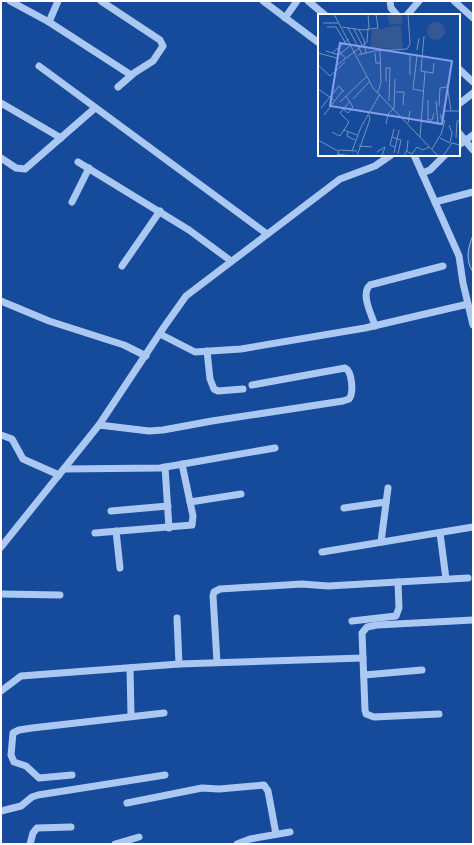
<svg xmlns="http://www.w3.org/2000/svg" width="474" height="845" viewBox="0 0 474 845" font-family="Commissioner,sans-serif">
<rect width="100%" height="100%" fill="#164a9a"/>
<path fill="#335894" stroke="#9dc2f5" d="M473,235v37c-8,-12 -5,-24 0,-37z"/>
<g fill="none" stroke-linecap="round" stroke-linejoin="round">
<g stroke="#aac8f2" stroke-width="7">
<polyline points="10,1 49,22 131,75"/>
<polyline points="101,1 160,40 163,46 153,61 134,73 118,87"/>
<polyline points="263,1 319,43"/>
<polyline points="308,1 325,15"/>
<polyline points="390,1 391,8 397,15"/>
<polyline points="454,1 473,18"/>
<polyline points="407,15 419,1"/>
<polyline points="285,18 297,1"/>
<polyline points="49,22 58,1"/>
<polyline points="39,66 267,234"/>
<polyline points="459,69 473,82"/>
<polyline points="1,103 61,138"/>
<polyline points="459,104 473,93"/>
<polyline points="459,133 473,150"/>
<polyline points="459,145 473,135"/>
<polyline points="414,155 459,256 463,283 473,325"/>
<polyline points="1,158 16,168 25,169 95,108"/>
<polyline points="78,162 189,230 231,261"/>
<polyline points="422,173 430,170 445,155"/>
<polyline points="72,202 89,168"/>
<polyline points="435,202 473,192"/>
<polyline points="122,266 160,211"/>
<polyline points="1,301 49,321 124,345 146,356"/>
<path d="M375,326c-3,-11 -15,-32 -5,-41l73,-19"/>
<polyline points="160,334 195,352 241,349 365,328 468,304"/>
<polyline points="207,351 210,379 214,389 218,391 243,389"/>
<path d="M99,425l50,6 14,-1 49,-9 131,-20 6,-2c5,-6 3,-28 -4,-31l-93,17"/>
<polyline points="1,435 12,439 23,459 59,475"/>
<polyline points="165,467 169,528"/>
<polyline points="64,469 160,468 275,448"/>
<polyline points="190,502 241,494"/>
<polyline points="344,508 386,502"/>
<polyline points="111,511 168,506"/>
<polyline points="116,531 120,568"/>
<polyline points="95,533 192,525 193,516 182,464"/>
<polyline points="440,533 446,579"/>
<polyline points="381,542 388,488"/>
<polyline points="1,547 99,425 164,327 186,296 340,179 375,166 391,155"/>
<polyline points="322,552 473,527"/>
<polyline points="1,594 60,595"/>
<polyline points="177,618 179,664"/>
<polyline points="352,621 396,616 399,608 398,582"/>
<polyline points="217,662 213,596 214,592 220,589 302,584 328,586 468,578"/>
<polyline points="130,668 131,715"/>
<polyline points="364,675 422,670"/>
<polyline points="1,691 21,676 179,664 363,658"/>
<polyline points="439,714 374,717 366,714 365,710 362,633 367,627 377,625 473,620"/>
<polyline points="72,775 39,778 26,766 14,762 11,755 13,733 19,730 32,728 164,713"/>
<polyline points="127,803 202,788 219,789 264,785 268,791 276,834"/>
<polyline points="1,811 21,806 32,797 38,795 165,775"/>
<polyline points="30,844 33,833 37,828 71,827"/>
<polyline points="115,844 139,837"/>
<polyline points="237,844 250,839 290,832"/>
</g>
</g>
<g transform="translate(318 14)">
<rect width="142" height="142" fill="#164a9a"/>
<path d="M69,0h15v10l-12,1zM109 17a9 9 0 1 1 18 0a9 9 0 1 1-18 0ZM83,11l2,24 -33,-1 2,-18z" fill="#335894"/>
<path fill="none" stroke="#7392c2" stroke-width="1" d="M16,0l39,74 65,68M50,0l1,15M5,9h15M9,13h9l9,15M24,13l21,3 15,-2 -2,-14M30,14l14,26M36,15l8,16M41,16l5,10 2,13M106,22l-3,35 12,2 1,-10M19,34l8,10M99,36l2,-12M8,37l13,4 13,-11M0,39l19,5M14,39l17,-14M57,39l1,10h5M92,40v21M40,41l16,-4 33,-2 3,-5 -2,-30M99,42l-4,33 10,2M0,51l12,11 15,-14M18,52l31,-24 1,-13M68,67v-13h4l-1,33M129,71l4,26M0,75l16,11M60,78l3,-10 -1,-31M78,78h8l-1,13M35,85l17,-18M110,86v20h4l2,-7M118,87l2,24M22,88l27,-26M126,91l1,6h15M121,92l1,-18 7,-1M3,94l18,-22 5,6M76,94l1,-29M25,95l5,4 5,-6 -7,-11M6,101l19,-25M90,109l2,-12M68,110l2,-10 6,-6M76,115l-4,16 5,2M26,116l13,5M14,118l8,4 9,-14 -9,-9 10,-12M30,118l-1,4 8,4M74,123l9,3 -3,14M102,123l5,-65M122,124l10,5 2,-10 -3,-8M138,124l1,-17h3M0,126l20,11M41,132l13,1M114,135l9,-15 4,-13 -4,-2v-5M34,137l9,-24 19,-33M88,137l6,3 5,-7 6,3 6,-3M59,138l8,-5 -3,9M76,139l5,-23M20,140l12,2M19,142l2,-6 18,1M39,142l13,-37 -1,-4M86,142l3,-6 1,-10M125,142l9,-13 8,2"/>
<path fill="#839eea" fill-opacity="0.15" stroke="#839eea" stroke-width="2" d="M22,29l112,18 -10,63 -112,-18z"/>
<rect width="142" height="142" fill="none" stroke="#fff" stroke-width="2"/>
</g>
<rect width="474" height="845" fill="none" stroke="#ffffff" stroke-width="4"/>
</svg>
